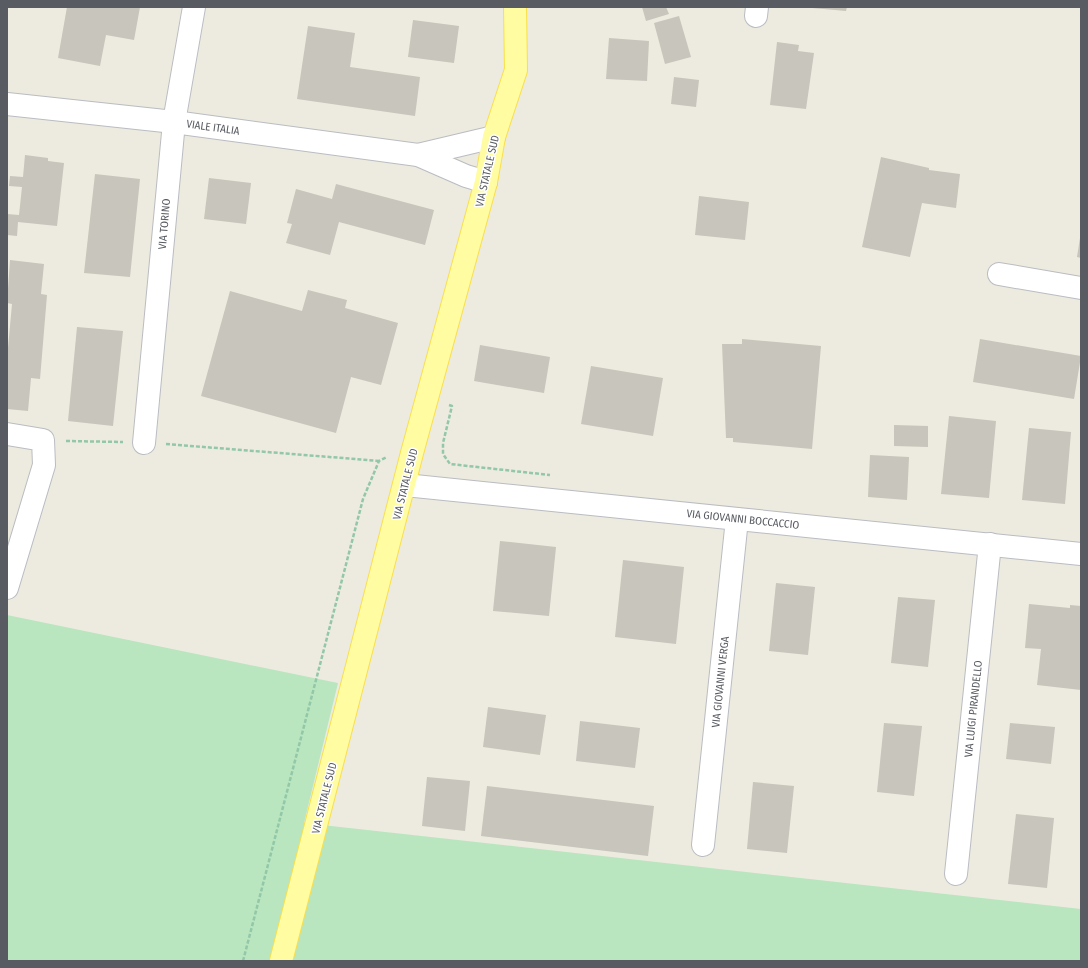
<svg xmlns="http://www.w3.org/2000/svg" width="1088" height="968" viewBox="0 0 1088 968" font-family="'Fira Sans Condensed',sans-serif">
<rect width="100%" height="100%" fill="#edebdf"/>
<polygon fill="#b9e6bf" points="7,615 338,683 304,823 1081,909 1081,961 7,960"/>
<g fill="#c7c5bc">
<polygon points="67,7 140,7 134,40 106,35 100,66 58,58"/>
<polygon points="642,7 666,7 669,14 646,21"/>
<polygon points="812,7 847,7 846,11 812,8"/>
<polygon points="679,16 691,57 665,64 654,23"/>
<polygon points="413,20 459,26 454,63 408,57"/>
<polygon points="308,26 355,33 350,67 420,77 415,116 297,99"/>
<polygon points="609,38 649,41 647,81 606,79"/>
<polygon points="777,42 799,45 798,51 814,53 806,109 770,105"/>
<polygon points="674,77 699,80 696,107 671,104"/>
<polygon points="25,155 48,158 48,161 64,163 57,226 18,222 17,236 7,235 7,214 19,215 22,187 9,186 10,176 23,177"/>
<polygon points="881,157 929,168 929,170 960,174 956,208 922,203 910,257 862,247"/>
<polygon points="95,174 140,179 130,277 84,273"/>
<polygon points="209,178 251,183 246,224 204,219"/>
<polygon points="336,184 434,210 425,245 339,222 330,255 286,243 292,224 287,223 296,189 332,199"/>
<polygon points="699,196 749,202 745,240 695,235"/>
<polygon points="1080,238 1081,238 1081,258 1077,257"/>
<polygon points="10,260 44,264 41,294 47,295 40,379 31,378 28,411 7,409 7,359 12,304 7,303"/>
<polygon points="308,290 347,300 345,308 398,323 381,385 351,377 336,433 201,396 230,291 302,311"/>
<polygon points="77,327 123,331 113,426 68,421"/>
<polygon points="742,339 821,346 812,449 733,442 733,438 726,438 722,344 742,344"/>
<polygon points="980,339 1081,356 1074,399 973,382"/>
<polygon points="480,345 550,357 544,393 474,381"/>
<polygon points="591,366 663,378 653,436 581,424"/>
<polygon points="949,416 996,421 989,498 941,494"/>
<polygon points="894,425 928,426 928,447 894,446"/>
<polygon points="1029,428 1071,432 1065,504 1022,500"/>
<polygon points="870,455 909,457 907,500 868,497"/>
<polygon points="500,541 556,547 549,616 493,611"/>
<polygon points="623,560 684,567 676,644 615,637"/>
<polygon points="776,583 815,587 808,655 769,651"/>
<polygon points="898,597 935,600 928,667 891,663"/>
<polygon points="1029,604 1070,608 1070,605 1081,606 1081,690 1037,685 1041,649 1025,648"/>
<polygon points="488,707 546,715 540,755 483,747"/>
<polygon points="580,721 640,728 635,768 576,761"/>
<polygon points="884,723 922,726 914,796 877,792"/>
<polygon points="1010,723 1055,727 1051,764 1006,759"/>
<polygon points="427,777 470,781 465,831 422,826"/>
<polygon points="753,782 794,786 787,853 747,849"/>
<polygon points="487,786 654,806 648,856 481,836"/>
<polygon points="1016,814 1054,818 1047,888 1008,884"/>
</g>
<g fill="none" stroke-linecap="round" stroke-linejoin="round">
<g stroke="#babcc2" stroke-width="24">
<g id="minor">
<polyline points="756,16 757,7"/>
<polyline points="7,104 174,122 418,155 466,176 486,182"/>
<polyline points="418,155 494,137"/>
<polyline points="999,274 1081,288"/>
<polyline points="7,434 43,440 44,465 7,588"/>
<polyline points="144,443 174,122 194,7"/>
<polyline points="405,485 1081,554"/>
<polyline points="703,845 737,519"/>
<polyline points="956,874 990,544"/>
</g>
</g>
<g stroke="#f9df4b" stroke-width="24">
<polyline id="major" points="281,961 412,453 486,182 494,137 516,70 515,7"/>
</g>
<g stroke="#92c7a8" stroke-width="2.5" stroke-dasharray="4 2" stroke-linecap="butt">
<polyline points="449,405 452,406 443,443 443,454 450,464 550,475"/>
<polyline points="66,441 123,442"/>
<polyline points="166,444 380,461"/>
<polyline points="243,961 363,499 379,461 387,457"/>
</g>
<use href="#minor" stroke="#fff" stroke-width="22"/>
<use href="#major" stroke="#fffca1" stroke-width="22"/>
</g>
<g text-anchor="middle" stroke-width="3" stroke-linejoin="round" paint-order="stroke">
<g font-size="11" fill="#585b61" stroke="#fff">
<text transform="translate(213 127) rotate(8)" y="4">VIALE ITALIA</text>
<text transform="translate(487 171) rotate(-77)" y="4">VIA STATALE SUD</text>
<text transform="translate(164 224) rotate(-85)" y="4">VIA TORINO</text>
<text transform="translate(405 484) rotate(-76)" y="4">VIA STATALE SUD</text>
<text transform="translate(743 519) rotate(6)" y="4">VIA GIOVANNI BOCCACCIO</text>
<text transform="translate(720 682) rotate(-84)" y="4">VIA GIOVANNI VERGA</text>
<text transform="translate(973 709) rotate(-84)" y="4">VIA LUIGI PIRANDELLO</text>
<text transform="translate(324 798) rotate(-76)" y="4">VIA STATALE SUD</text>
</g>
</g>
<rect width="1088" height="968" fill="none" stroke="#585b61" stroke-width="16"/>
</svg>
